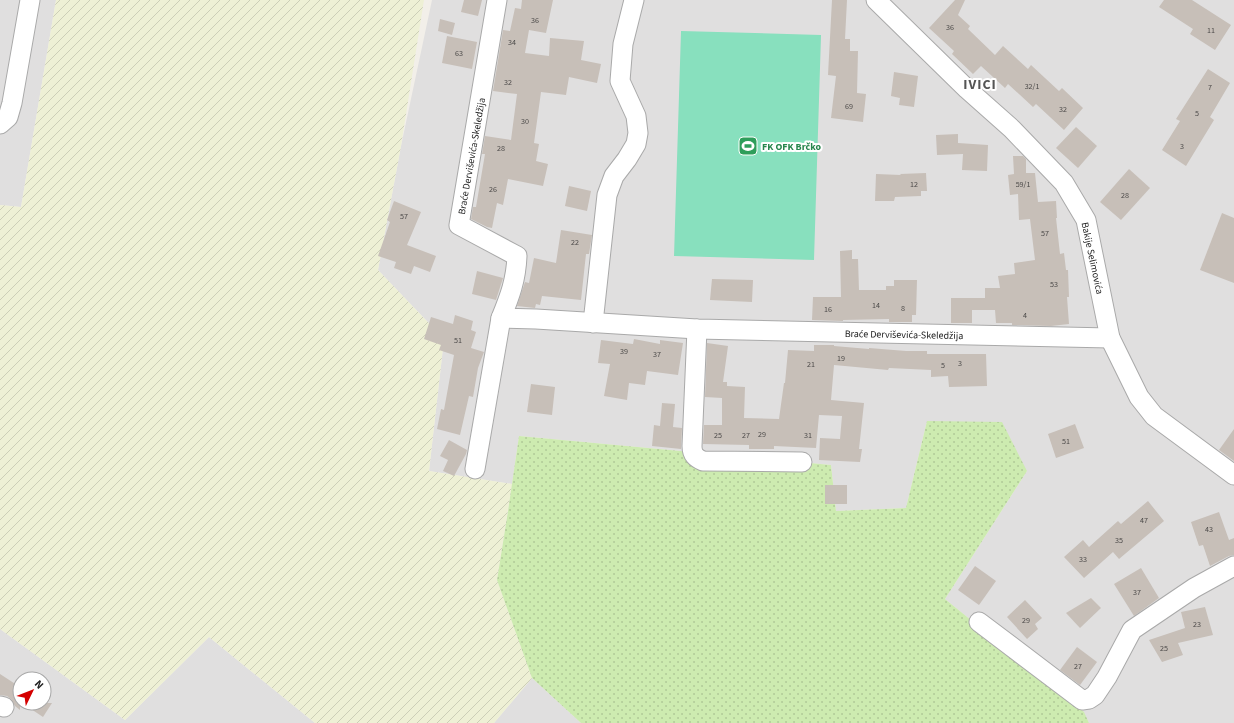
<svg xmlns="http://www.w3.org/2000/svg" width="1234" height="723" viewBox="0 0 1234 723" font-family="'Source Sans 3',sans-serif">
<defs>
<pattern id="farmland-furrows" width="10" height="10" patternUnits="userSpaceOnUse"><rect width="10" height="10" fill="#eef0d5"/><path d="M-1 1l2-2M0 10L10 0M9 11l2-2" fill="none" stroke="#ccceb7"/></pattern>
<pattern id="grass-dots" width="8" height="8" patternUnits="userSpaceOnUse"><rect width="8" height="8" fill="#cdebb0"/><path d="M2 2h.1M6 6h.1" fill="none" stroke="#b0c997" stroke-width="1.8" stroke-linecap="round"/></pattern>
</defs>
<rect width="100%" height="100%" fill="#f2efe9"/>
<g fill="#e0dfdf" fill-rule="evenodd">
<polygon points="0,0 56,0 21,207 0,205"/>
<polygon points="432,0 1234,0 1234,723 1089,723 1083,712 945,599 1027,471 927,421 906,508 836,511 831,465 519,436 512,484 429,471 444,339 378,270 401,146"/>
<path d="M0,629l125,91 84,-83 106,86h-315zM20,679h24v24h-24z"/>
<polygon points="532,678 581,723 494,723"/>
</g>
<polygon fill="url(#farmland-furrows)" points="56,0 424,0 401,146 378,270 444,339 429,471 512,484 497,580 532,678 494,723 315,723 209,637 125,720 0,629 0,205 21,207"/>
<polygon fill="url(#grass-dots)" points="927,421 1002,422 1027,471 945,599 1084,712 1089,723 581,723 532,678 497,580 508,511 519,436 831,465 836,511 906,508"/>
<polygon fill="#88e0be" points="681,31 821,35 814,260 674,256"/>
<g fill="#c7bfb8">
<polygon points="464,0 482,0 478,16 461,12"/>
<polygon points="522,0 553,0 546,33 529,30 525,53 549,56 550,38 584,41 581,60 601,64 597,83 569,77 566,95 541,92 534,143 539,144 536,161 548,164 543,186 508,179 503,205 497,203 492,228 487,227 471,219 473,207 476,207 485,154 482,154 485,136 511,140 517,94 493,91 503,30 510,31 515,8 521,9"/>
<polygon points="832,0 847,0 845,39 850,39 850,51 858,51 857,93 866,94 863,122 831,118 836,76 828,75"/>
<polygon points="955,0 965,0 958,15 970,26 968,29 995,55 1003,46 1028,69 1031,65 1059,91 1062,88 1083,108 1064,130 1036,104 1033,107 1008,84 1005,88 981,66 973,74 952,54 954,51 929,28"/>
<polygon points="1164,0 1192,0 1231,25 1215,50 1190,34 1193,29 1159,7"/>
<polygon points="440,19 455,23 452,35 438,31"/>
<polygon points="447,36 477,42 472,69 442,63"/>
<polygon points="1208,69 1230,83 1210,117 1214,120 1186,166 1162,150 1180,121 1176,119"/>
<polygon points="894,72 918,76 914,107 899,105 900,98 891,96"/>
<polygon points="1076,127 1097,146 1078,168 1056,148"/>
<polygon points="958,134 958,143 988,145 987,171 962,170 963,154 937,155 936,135"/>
<polygon points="1013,156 1023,156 1026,159 1026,173 1035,173 1038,202 1056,201 1057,218 1056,218 1060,254 1064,253 1066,270 1068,270 1069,297 1067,297 1069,324 1051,326 1012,325 1012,323 996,323 995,310 972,310 972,323 951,323 951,298 985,298 985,288 1000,288 998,276 1015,274 1014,263 1035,260 1030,219 1019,220 1018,194 1010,195 1008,175 1014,174"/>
<polygon points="1129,169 1150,188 1121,220 1100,202"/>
<polygon points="926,173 927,191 921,191 921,196 895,197 894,201 875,201 876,174 901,175 900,174"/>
<polygon points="569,186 591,191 587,211 565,206"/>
<polygon points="394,201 421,212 407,245 436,256 430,272 414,266 411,274 394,268 396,262 378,256 390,222 387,220"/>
<polygon points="1222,213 1234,218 1234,283 1200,270"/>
<polygon points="561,230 592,235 589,254 586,254 581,300 542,296 540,305 536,304 535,308 517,306 525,282 529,283 534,258 556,263"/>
<polygon points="852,250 852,259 858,259 859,290 886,290 886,286 894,286 894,280 917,280 916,315 912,315 912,322 889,322 889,319 843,320 843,321 812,320 813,297 841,297 840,251"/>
<polygon points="477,271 503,278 496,300 472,294"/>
<polygon points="712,279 753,280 752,302 710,300"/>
<polygon points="455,315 473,321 471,330 476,332 471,348 484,352 478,368 473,397 469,396 460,435 437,429 441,409 444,410 454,355 439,350 441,345 424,339 431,317 453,324"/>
<polygon points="634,339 660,344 660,340 683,343 678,375 647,371 645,385 629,383 627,400 604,396 610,364 598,363 601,340 633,344"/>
<polygon points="707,343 728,346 723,382 727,382 727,386 745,387 744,418 779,419 784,383 785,383 788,350 814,351 814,345 834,345 834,346 869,349 869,348 906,351 927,351 927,354 986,354 987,386 949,387 948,376 931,377 931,370 889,368 888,370 834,365 831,400 864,403 859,449 862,449 860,462 819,460 820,438 840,439 842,416 819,415 816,448 774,446 774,449 749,449 749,445 703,444 704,425 722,425 722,398 705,397"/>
<polygon points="531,384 555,387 552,415 527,412"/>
<polygon points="662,403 675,404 673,427 682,428 681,449 652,446 654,425 660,426"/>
<polygon points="1075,424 1084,448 1056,458 1048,434"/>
<polygon points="1234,429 1234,461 1219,450"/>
<polygon points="449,440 467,450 466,454 454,476 443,471 448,460 440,456"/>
<rect x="825" y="485" width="22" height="19"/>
<polygon points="1148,501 1164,521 1119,559 1113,552 1084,578 1064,557 1083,540 1089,547 1118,521 1121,524"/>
<polygon points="1219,512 1229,540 1234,538 1234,555 1229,556 1210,566 1203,545 1199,546 1191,522"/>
<polygon points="975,566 996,581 979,605 958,590"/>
<polygon points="1141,568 1159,598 1134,616 1114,584"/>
<polygon points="1091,598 1101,608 1080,628 1066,613"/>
<polygon points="1025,600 1042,618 1035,624 1038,629 1027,639 1007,617"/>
<polygon points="1205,607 1213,635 1178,643 1183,655 1162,662 1149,640 1185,628 1181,612"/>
<polygon points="1077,647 1097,662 1080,685 1060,670"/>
<polygon points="0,674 20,687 20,710 15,706 11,699 7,696 0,695"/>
<polygon points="22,703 52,703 43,717"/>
</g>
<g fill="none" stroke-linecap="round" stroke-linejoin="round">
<g stroke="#a9a9a9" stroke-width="21">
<g id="minor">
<path d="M497,0l-38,225 58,31c-1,24 -7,40 -16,62l35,1 161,10 413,9"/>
<polyline points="876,0 967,89 1012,129 1064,183 1086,220 1110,338 1139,397 1154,416 1234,475"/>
<polyline points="0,124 8,117 12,103 30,0"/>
<polyline points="593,323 607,195 614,176 627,159 636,144 638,133 636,116 620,81 623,44 634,0"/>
<path d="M697,329l-5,117c0,9 4,12 11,15l99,1"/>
<polyline points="475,469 501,318"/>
<polyline points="979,622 1082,700 1089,699 1095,695 1107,677 1132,630 1194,588 1234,566"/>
<polyline points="0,706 4,707"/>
</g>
</g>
<use href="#minor" stroke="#fff" stroke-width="19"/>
</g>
<defs>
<g id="stadium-square" transform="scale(1)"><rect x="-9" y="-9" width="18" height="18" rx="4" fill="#2e9e5b" stroke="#fff"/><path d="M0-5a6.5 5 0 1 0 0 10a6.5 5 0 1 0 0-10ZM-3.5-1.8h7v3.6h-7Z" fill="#fff"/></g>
</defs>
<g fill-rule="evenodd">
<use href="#stadium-square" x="748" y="146"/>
</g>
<g text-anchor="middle" stroke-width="4" stroke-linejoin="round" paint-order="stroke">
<g font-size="8" fill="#4b4948">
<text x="535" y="23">36</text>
<text x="950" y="30">36</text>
<text x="1211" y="33">11</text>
<text x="512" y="45">34</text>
<text x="459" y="56">63</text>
<text x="508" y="85">32</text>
<text x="1032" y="89">32/1</text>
<text x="1210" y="90">7</text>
<text x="849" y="109">69</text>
<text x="1063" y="112">32</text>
<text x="1197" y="116">5</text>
<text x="525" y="124">30</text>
<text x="1182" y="149">3</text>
<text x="501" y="151">28</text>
<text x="914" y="187">12</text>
<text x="1023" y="187">59/1</text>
<text x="493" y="192">26</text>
<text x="1125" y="198">28</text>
<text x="404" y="219">57</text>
<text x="1045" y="236">57</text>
<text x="575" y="245">22</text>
<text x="1054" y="287">53</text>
<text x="876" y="308">14</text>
<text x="903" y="311">8</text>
<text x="828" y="312">16</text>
<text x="1025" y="318">4</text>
<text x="458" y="343">51</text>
<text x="624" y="354">39</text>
<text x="657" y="357">37</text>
<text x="841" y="361">19</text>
<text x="960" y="366">3</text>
<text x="811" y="367">21</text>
<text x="943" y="368">5</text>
<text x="762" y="437">29</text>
<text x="718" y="438">25</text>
<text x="746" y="438">27</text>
<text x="808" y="438">31</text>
<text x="1066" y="444">51</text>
<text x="1144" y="523">47</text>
<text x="1209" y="532">43</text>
<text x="1119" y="543">35</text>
<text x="1083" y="562">33</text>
<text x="1137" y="595">37</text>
<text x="1026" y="623">29</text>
<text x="1197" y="627">23</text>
<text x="1164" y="651">25</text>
<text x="1078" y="669">27</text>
</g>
<g font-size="10" font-weight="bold" fill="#27864d" stroke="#fff" text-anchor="start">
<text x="762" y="150">FK OFK Brčko</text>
</g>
<g font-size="10" fill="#222" stroke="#fff">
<text transform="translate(471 156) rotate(-80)" y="4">Braće Derviševića-Skeledžija</text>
<text transform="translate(1093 258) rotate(78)" y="4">Bakije Selimovića</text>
<text transform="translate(904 334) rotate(1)" y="4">Braće Derviševića-Skeledžija</text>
</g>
<g font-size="14" font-weight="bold" letter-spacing="1" fill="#555" stroke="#fff">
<text x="980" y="89">IVICI</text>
</g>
</g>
<g transform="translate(32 691) rotate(47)"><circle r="19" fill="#ffffff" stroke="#a7a7a7"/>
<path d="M0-3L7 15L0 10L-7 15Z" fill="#d40000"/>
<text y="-6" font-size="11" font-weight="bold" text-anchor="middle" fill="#222222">N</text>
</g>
</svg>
